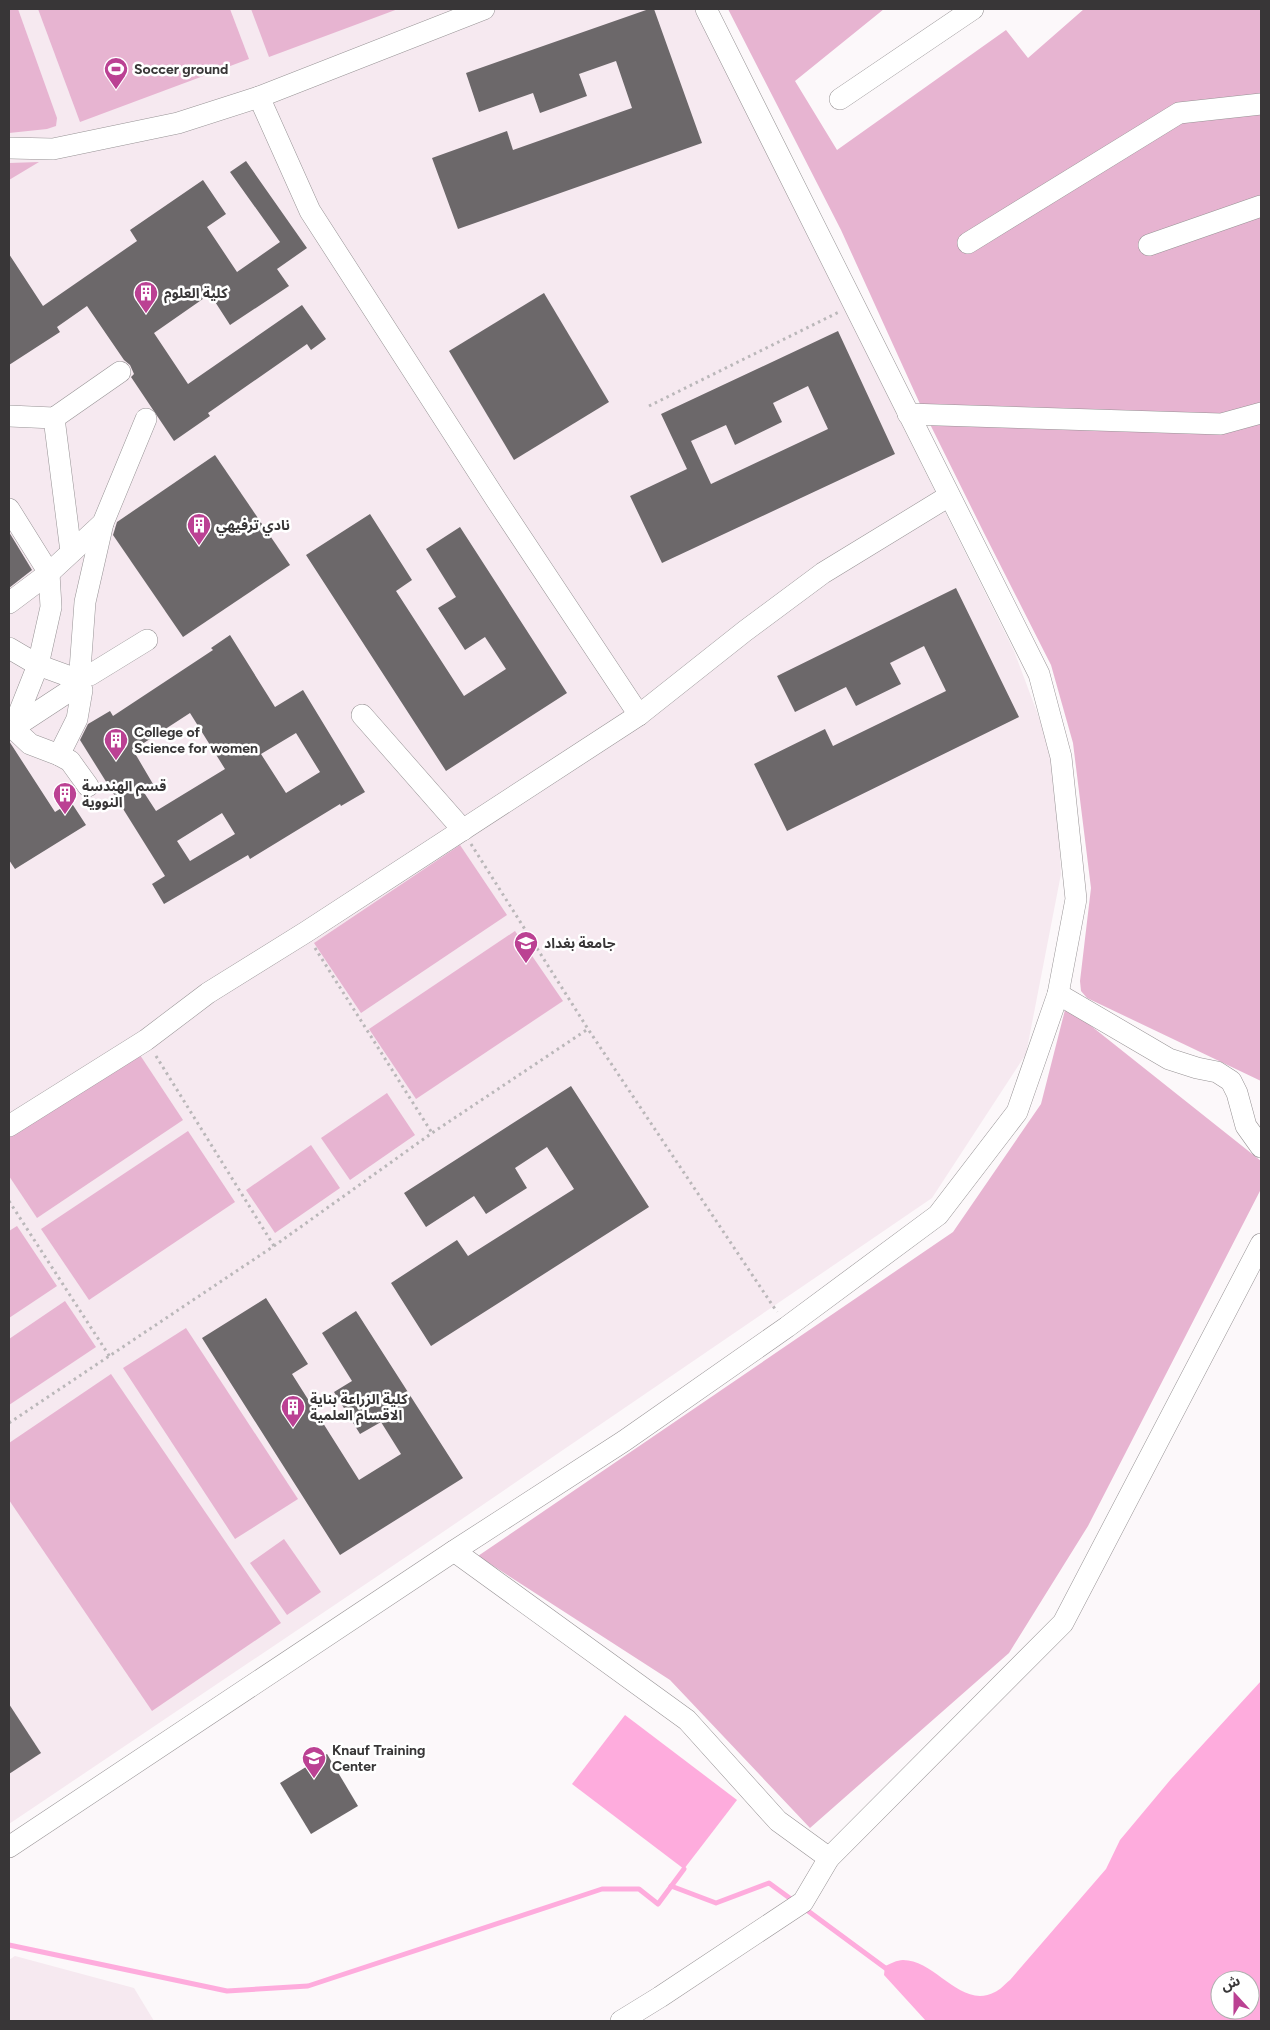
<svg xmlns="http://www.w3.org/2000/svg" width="1270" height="2030" viewBox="0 0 1270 2030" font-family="Figtree,'Noto Sans Arabic',sans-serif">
<rect width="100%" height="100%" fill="#fcf8fa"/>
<g fill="#f6e9f0">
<polygon points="9,9 696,9 1014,651 1055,760 1061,874 1026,1054 932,1198 440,1534 9,1824"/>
<polygon points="15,1956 134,1988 154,2021 9,2021 9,1960"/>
</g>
<g fill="#e7b4d1">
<polygon points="9,9 18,9 57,118 56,126 47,129 9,133"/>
<polygon points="38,9 230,9 249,59 80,122"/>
<polygon points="251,9 398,9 269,57"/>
<polygon points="728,9 884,9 795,81 837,150 1006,30 1028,58 1084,9 1261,9 1261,1081 1087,998 1081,991 1080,981 1091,888 1073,743 1051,665 984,533 920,404 841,230"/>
<polygon points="39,162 9,180 9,163"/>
<polygon points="460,845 507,915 361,1013 314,943"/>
<polygon points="515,931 563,1001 416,1099 369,1029"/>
<polygon points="1066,1006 1261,1161 1261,1189 1088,1526 1009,1653 810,1828 670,1680 478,1556 953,1232 1041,1104"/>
<polygon points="136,1049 183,1120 37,1218 9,1176 9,1135"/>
<polygon points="387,1093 415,1135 350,1180 321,1138"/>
<polygon points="188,1131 235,1202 89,1300 41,1229"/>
<polygon points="311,1145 340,1188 275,1233 246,1190"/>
<polygon points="17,1226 57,1286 9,1318 9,1231"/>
<polygon points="65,1301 96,1347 9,1405 9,1339"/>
<polygon points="186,1328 298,1499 235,1539 123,1368"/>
<polygon points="111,1374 281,1623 152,1711 9,1500 9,1443"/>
<polygon points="284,1539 321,1592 287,1615 250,1563"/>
</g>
<g fill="#feacdd" fill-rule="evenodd">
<path d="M1261,1681v340h-335l-42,-46 1,-9c5,-2 12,-6 18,-6 33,0 58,50 92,32 5,-2 10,-8 15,-12l96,-111 14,-29 51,-61zM1220,1980h30v30h-30z"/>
<polygon points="625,1715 737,1800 684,1869 572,1784"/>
</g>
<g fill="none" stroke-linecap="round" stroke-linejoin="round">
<g stroke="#feacdd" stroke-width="5">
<polyline points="671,1886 716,1903 769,1883 795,1902"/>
<polyline points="804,1908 888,1970"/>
<polyline points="9,1945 227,1991 308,1986 602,1889 639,1889 658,1904 684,1869"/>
</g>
</g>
<g fill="#6c686a" fill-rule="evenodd">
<polygon points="649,9 654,9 702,143 458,229 432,158 507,131 513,150 632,108 616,61 579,74 587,96 540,113 533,93 479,112 466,73"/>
<polygon points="246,161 307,248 277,269 289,286 230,325 210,294 154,333 188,384 302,305 326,339 311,350 307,344 208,413 210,416 174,441 131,377 134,374 130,365 124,360 87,306 57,327 60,332 9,365 9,254 43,306 137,241 130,230 203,180 226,214 207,227 237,272 280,242 230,172"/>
<polygon points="544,293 609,402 514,460 449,351"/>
<path d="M838,331l57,123 -233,109 -32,-67 57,-27 -26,-55zM808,386l20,43 -117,55 -20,-43 35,-16 9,20 47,-23 -9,-19z"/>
<polygon points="215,455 290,565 183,637 113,535 117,522"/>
<polygon points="370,514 412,580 396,591 464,696 506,669 485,637 465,650 438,608 456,597 426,549 460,527 567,693 446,771 306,555"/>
<polygon points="9,532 32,570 9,588"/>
<polygon points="956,588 1019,717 787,831 754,764 825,729 833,746 946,691 924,646 890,663 901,684 856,706 846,687 795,712 777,676"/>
<path d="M230,635l45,72 28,-17 62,102 -24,14 -1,-2 -90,55 -2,-4 -84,49 -12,-20 13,-8 -85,-136 8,-16 22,-13 3,5 100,-66 -2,-2zM190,713l35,56 -69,42 -13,-20 10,-7 -20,-34zM296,733l24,39 -34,21 -25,-39zM222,813l13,21 -45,27 -13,-20z"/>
<polygon points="9,741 55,812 71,802 86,825 15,869 9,860"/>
<polygon points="571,1086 649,1207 431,1346 391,1283 457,1240 468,1256 574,1189 547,1147 515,1168 527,1188 486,1214 474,1196 426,1227 404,1193"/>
<polygon points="266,1298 308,1364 292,1374 359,1480 401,1454 381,1422 360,1434 334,1392 352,1381 322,1333 356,1311 463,1478 340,1555 202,1338"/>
<polygon points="9,1704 41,1753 9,1774"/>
<polygon points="327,1754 358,1806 311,1834 280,1783"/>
</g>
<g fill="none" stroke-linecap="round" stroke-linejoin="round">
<g stroke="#979395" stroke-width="22">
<g id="minor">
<polyline points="259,97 310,211 497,501 639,715"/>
<polyline points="840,99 973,9"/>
<polyline points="9,148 53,149 178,123 259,97 484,9"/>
<polyline points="968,243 1179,113 1261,104"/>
<polyline points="1149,245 1261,206"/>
<polyline points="908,414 1221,424 1261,413"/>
<polyline points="9,416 54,418 120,372"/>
<polyline points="54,418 71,552"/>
<polyline points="9,509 49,573 51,607 38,665 13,728"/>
<polyline points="9,603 49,573 103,523 146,419"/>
<polyline points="9,648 38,665 71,677"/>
<polyline points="80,670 85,602 103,523"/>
<polyline points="90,675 147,640"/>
<polyline points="362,715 463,830"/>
<polyline points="9,721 13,728 30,744 59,755 70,761 88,786"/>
<polyline points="13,728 74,688"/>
<polyline points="59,755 77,719 82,690"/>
<polyline points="1058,994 1169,1059 1197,1068 1217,1072 1231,1081 1237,1093 1246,1126 1261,1147"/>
<polyline points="9,1126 146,1040 208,993 306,932 639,715 745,631 823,573 949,496"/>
<polyline points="454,1551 687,1720 778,1821 829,1858"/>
<polyline points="9,1847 454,1551 624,1441 787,1327 938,1215 1017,1112 1058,994 1076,899 1061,757 1039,674 706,9"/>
<polyline points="621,2021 660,1997 803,1902 829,1858 1063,1623 1261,1244"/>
</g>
</g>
<g stroke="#bab7b9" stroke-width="3" stroke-dasharray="2.5 4" stroke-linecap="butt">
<polyline points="649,406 839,312"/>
<polyline points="471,844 588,1029 777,1312"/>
<polyline points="315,948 432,1133"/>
<polyline points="156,1056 274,1246"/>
<polyline points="9,1201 110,1357"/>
<polyline points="9,1423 274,1246 432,1133 588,1029"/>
</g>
<use href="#minor" stroke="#fff" stroke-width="21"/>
</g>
<defs>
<g id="stadium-pin" transform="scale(1.25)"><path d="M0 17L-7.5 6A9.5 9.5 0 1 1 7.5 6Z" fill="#bb4193" stroke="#fff"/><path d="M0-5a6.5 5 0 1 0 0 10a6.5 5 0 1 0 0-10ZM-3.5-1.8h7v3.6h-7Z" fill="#fff"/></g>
<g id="building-pin" transform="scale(1.25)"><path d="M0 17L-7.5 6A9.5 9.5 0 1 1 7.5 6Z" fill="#bb4193" stroke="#fff"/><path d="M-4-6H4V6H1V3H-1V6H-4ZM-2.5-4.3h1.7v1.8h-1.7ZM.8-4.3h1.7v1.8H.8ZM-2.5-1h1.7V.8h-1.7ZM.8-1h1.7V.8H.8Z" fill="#fff"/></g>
<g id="university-pin" transform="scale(1.25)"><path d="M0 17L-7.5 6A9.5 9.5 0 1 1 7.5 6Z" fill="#bb4193" stroke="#fff"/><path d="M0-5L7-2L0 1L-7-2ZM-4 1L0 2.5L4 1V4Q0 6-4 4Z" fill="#fff"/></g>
<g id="school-pin" transform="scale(1.25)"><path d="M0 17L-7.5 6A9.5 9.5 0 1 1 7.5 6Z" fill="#bb4193" stroke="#fff"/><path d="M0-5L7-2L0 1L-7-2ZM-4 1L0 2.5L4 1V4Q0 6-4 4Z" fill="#fff"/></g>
</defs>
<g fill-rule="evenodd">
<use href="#stadium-pin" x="116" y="69"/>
<use href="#building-pin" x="146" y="293"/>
<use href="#building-pin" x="199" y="525"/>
<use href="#building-pin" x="116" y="740"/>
<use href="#building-pin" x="65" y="794"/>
<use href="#university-pin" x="526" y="943"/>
<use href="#building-pin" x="293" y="1407"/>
<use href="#school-pin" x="314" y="1758"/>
</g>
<g text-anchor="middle" stroke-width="5" stroke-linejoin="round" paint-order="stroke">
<g font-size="14" font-weight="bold" fill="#383637" stroke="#fff" text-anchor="start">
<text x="134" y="74">Soccer ground</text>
<text x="164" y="298">كلية العلوم</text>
<text x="216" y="530">نادي ترفيهي</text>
<text x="134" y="737">College of<tspan x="134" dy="16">Science for women</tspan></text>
<text x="82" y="791">قسم الهندسة<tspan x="82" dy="16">النووية</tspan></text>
<text x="544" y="948">جامعة بغداد</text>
<text x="310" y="1404">كلية الزراعة بناية<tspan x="310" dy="16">الاقسام العلمية</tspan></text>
<text x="332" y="1755">Knauf Training<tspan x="332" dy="16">Center</tspan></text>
</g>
</g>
<rect width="1270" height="2030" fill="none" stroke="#383637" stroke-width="20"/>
<g transform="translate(1235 1995) rotate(339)"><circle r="24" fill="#ffffff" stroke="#afafaf"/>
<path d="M0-4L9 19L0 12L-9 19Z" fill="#bb4193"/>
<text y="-8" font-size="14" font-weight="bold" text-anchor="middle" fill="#383637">ش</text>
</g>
</svg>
